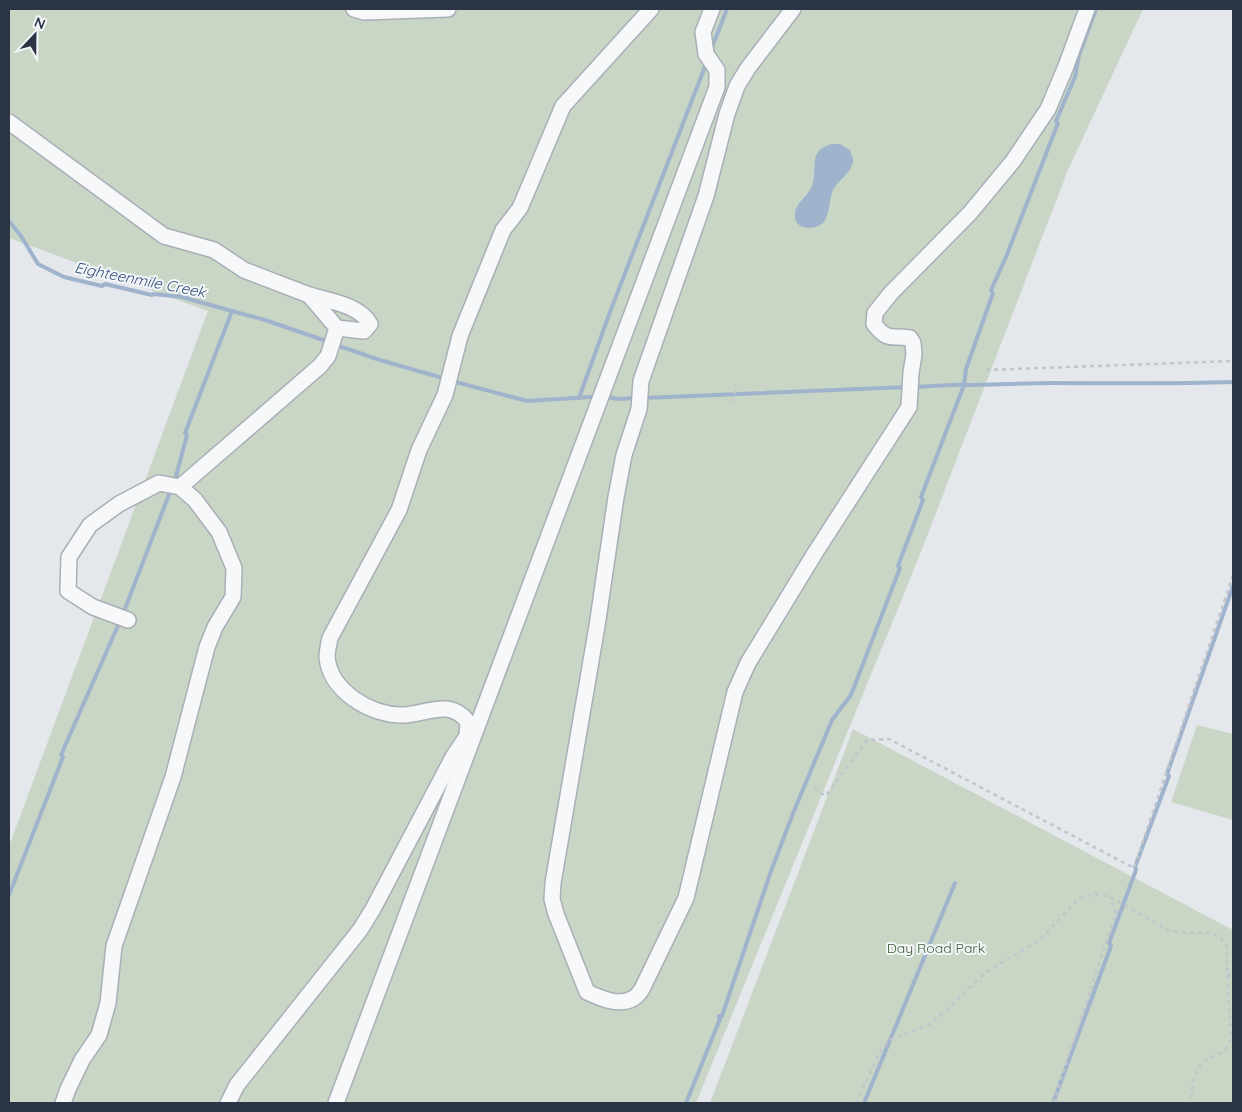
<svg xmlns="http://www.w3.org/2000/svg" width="1242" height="1112" viewBox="0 0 1242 1112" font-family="Quicksand,sans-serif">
<rect width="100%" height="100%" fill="#e4e7ec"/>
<g fill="#c9d6c5">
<polygon points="9,9 1143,9 1068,170 919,557 696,1103 9,1103 9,846 208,311 9,238"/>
<polygon points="1197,725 1233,734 1233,820 1171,802"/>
<polygon points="853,729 1233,930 1233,1103 710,1103"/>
</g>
<path fill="#9fb4cc" d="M831,144h9l10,6c1,3 3,8 3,11 -1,12 -15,19 -20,29 -4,9 -3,25 -10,33 -9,8 -30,7 -28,-9 1,-13 16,-19 18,-32 4,-18 -4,-31 18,-38z"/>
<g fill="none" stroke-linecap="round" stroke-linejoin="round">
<g stroke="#9fb4cc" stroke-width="4">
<polyline points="711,50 727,9"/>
<polyline points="9,221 21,236 38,264 64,277 102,286 105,284 152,295 154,294 182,297 232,311 265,320 329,342"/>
<polyline points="336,345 380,360 446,379"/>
<polyline points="452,381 527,401 591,397"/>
<path d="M914,387c8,0 46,-3 50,-2 29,0 59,-2 88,-2 61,0 121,1 181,-1"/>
<polyline points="608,397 617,399 637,398"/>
<polyline points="579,398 610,312 706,64"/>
<polyline points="644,398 907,387"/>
<polyline points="175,480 187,435 185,433 232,311"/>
<polyline points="123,614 170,492"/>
<polyline points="9,895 63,757 61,755 120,621"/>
<polyline points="686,1103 720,1019 719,1016 722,1016 771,871 794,811 832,720 851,695 900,568 898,566 923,500 921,497 964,385 966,369 993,293 991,290 1006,257 1058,123 1056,121 1075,77 1079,55 1096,9"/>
<polyline points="864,1103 955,883"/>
<polyline points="1053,1103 1111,946 1109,943 1136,870 1135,867 1169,776 1167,774 1233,586"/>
</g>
<g stroke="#a9aeb7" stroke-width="18">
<g id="minor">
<polyline points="354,9 364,12 448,9"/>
<path d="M793,9l-45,59 -11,18 -10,28 -21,82 -65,185 -2,28 -15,46 -8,42 -19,129 -44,257 -1,16 4,15 31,78c13,6 32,15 47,6 3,-2 6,-6 8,-9l44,-91 49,-206 13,-29 67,-110 94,-146 2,-34 3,-19 -1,-11 -3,-5c-20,-3 -22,4 -36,-14l1,-11 16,-20 79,-80 43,-52 35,-52 18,-43 21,-57"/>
<polyline points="9,122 164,236 214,250 244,270 309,295"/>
<path d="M180,487l140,-121 8,-10 9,-28 -28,-33c20,6 51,10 61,29l-6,7 -27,-3"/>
<polyline points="63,1103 68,1089 82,1060 99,1035 108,1003 114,946 173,777 207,647 215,627 233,597 234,568 219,532 195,500 180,487 159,483 119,504 90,525 69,557 68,591 93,607 128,620"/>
<path d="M228,1103l9,-18 123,-155 13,-21 80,-152 14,-21 1,-14c-18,-24 -41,-8 -64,-7 -33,1 -74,-24 -77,-58 0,-6 2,-14 3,-19l69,-128 20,-60 26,-55 15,-59 43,-106 17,-22 43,-102 88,-97"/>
<polyline points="336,1103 717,87 717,70 706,54 703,32 712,9"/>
</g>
</g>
<g stroke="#c2c5cb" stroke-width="2.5" stroke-dasharray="4 4" stroke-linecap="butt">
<polyline points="986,370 1233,361"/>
<polyline points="733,402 736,385"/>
<polyline points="814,788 826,796 867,740 889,739 1134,868 1233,575"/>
<polyline points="1227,974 1233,979"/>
<polyline points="1054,1100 1069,1103"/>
<path d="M856,1103l26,-55 8,-8 40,-16 13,-11 43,-41 54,-32 38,-41 17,-5 15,3 60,34 16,2h25l9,4 7,9v28l4,63c-4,22 -21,15 -31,28 -7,11 -8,26 -10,38"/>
<polyline points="1053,1103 1116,913 1110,897"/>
</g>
<use href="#minor" stroke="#f7f8fa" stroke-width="15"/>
</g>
<g text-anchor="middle" stroke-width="4" stroke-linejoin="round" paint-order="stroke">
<g font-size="14" fill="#3f6138" stroke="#f4f6f9">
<text x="936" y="953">Day Road Park</text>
</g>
<g font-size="15" font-style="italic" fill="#34527a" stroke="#f4f6f9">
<text transform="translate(140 280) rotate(11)" y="5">Eighteenmile Creek</text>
</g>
</g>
<rect width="1242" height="1112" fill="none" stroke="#2b3445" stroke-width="20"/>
<g transform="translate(35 35) rotate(22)" stroke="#f4f6f9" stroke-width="4" paint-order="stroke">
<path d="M0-4L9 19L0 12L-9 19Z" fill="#2b3445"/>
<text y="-8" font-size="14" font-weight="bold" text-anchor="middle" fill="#2b3445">N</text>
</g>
</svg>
